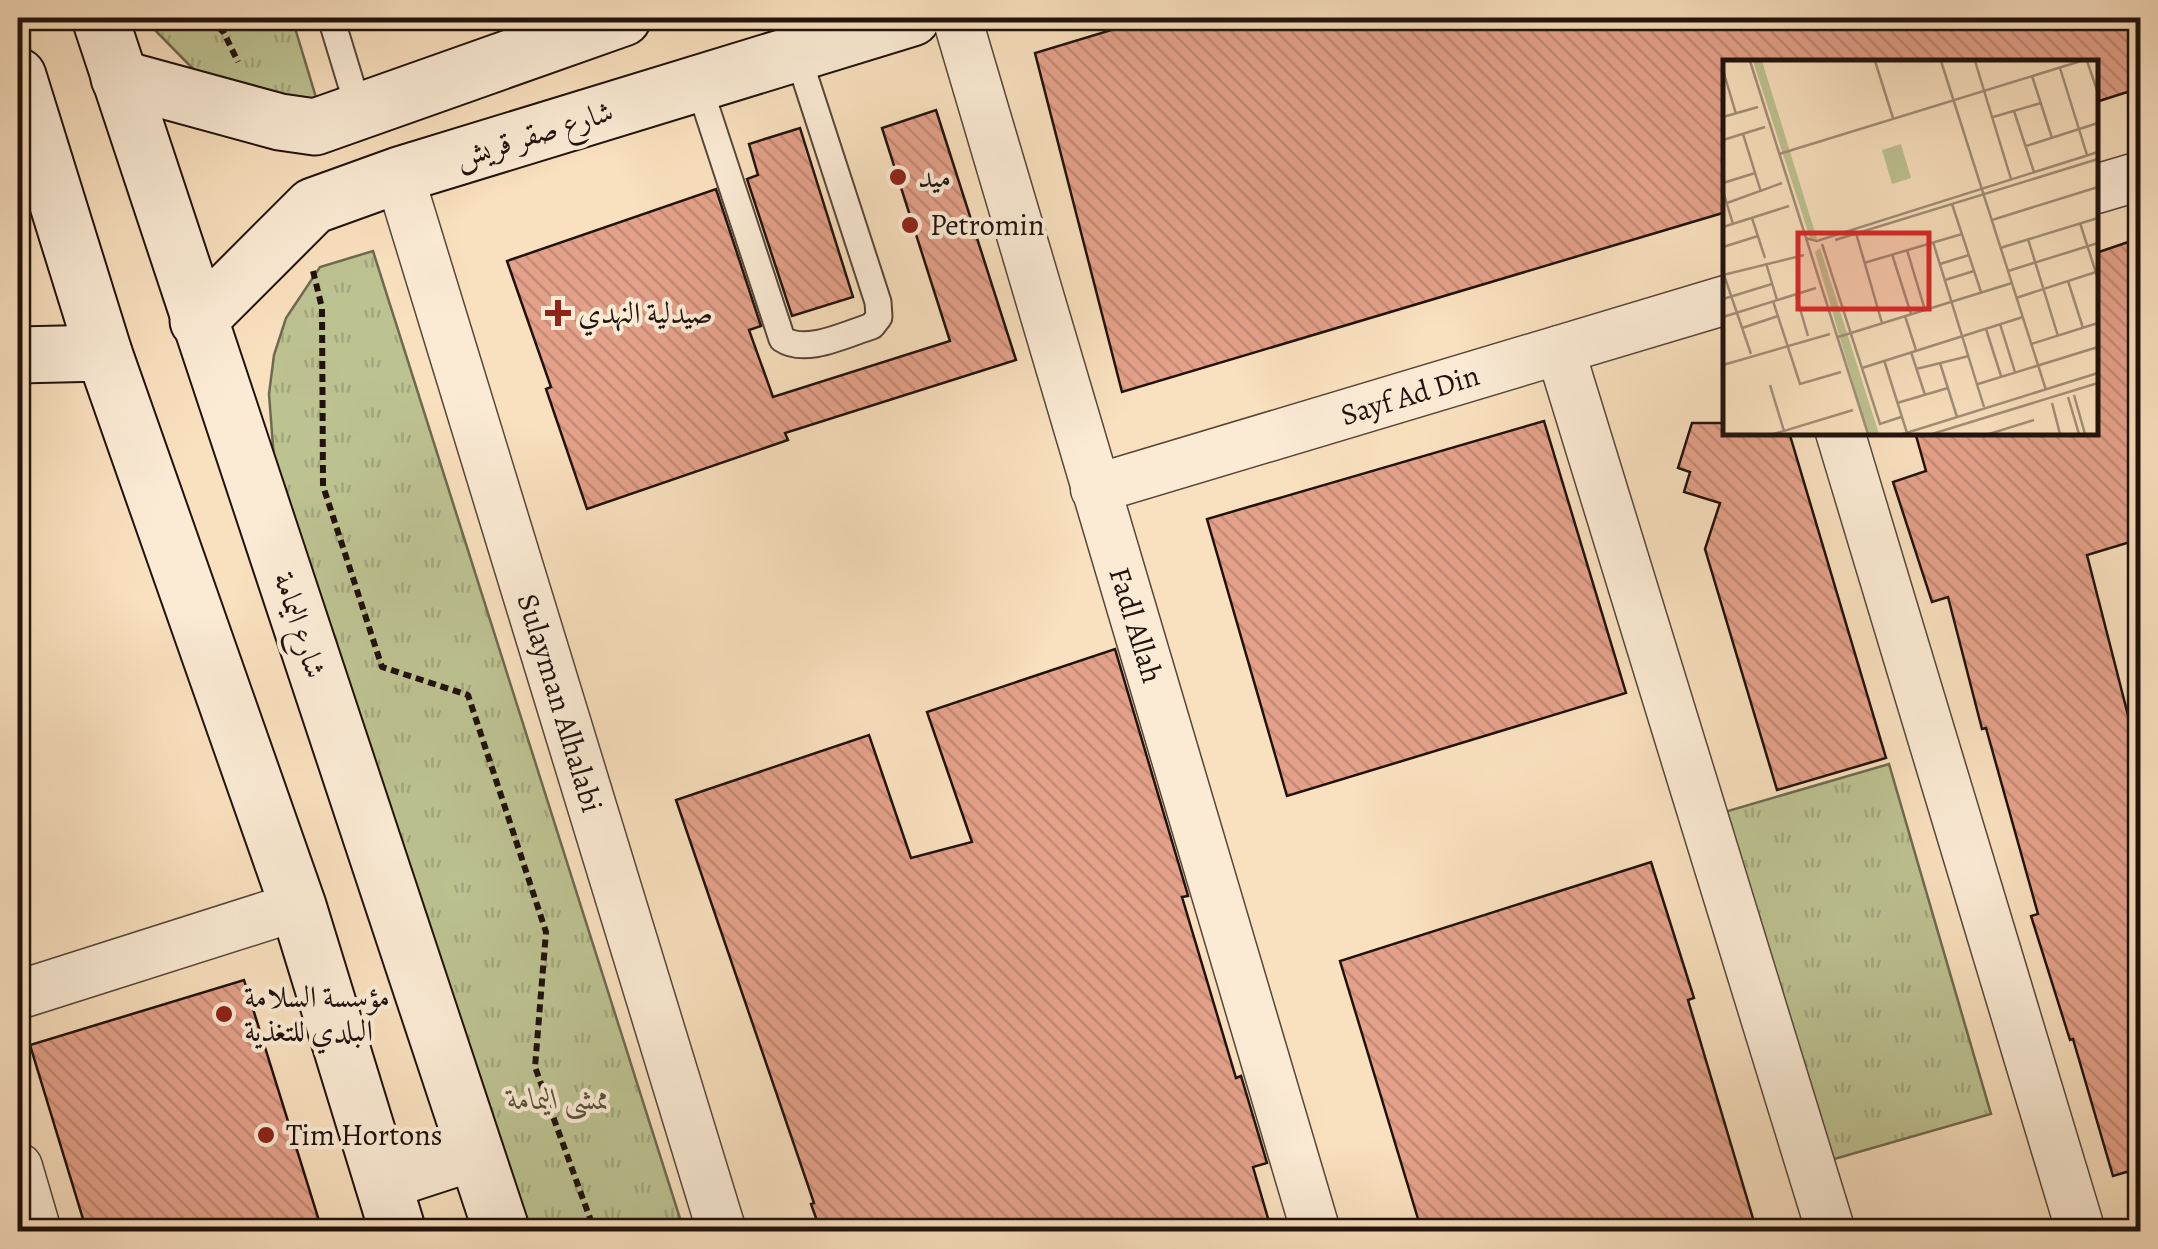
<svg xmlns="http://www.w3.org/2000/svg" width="2158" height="1249" viewBox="0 0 2158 1249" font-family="Alegreya,Amiri,serif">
<defs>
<pattern id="park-tufts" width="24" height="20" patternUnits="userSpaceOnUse" patternTransform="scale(2.5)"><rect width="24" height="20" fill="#bdc291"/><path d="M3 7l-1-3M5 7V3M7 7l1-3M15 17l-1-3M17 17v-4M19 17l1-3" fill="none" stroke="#a2a67c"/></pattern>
<pattern id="building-back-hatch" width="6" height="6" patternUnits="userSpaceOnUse" patternTransform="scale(2.5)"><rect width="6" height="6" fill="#e4a189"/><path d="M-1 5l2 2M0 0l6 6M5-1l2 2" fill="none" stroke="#c38a75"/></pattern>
</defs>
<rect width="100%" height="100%" fill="#f9e0be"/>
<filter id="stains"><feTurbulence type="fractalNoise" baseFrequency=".002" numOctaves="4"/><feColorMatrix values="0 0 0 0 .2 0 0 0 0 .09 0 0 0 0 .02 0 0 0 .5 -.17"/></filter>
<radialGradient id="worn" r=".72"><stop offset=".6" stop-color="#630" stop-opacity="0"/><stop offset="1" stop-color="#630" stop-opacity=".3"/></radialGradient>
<g fill="url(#park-tufts)" stroke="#6e6a4f" stroke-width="2.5">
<polygon points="148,18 292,18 318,104 204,80 150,25"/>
<polygon points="373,251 684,1231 517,1231 274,459 269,394 274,355 286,318 320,267"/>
<polygon points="1889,764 1991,1114 1824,1162 1721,813"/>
</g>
<g fill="url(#building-back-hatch)" stroke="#20120d" stroke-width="2.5">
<polygon points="1151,18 2140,18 2140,88 2096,102 2096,62 1726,62 1726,212 1122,392 1035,53"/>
<polygon points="936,110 1016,360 785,433 788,440 587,509 546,389 551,387 507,261 716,189 761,326 749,330 773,397 950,341 882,128"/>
<polygon points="800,128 853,297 792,316 747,179 758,175 749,144"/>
<polygon points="2140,238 2140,539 2087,555 2130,723 2140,720 2140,1168 2113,1176 2073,1039 2070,1040 2031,916 2038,914 1986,728 1982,729 1948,597 1932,602 1893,482 1926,471 1915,432 2096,432 2096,253"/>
<polygon points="1544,421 1626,693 1287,796 1207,519"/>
<polygon points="1692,423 1726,423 1726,432 1789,432 1886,758 1777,790 1705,549 1720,503 1684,492 1690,472 1678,468"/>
<polygon points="1115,649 1187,892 1188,896 1182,897 1236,1078 1241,1076 1267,1163 1253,1167 1272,1232 821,1232 811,1204 814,1203 676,800 869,735 911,858 972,842 927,712"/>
<polygon points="1651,862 1694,998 1688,1000 1757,1232 1422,1232 1340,961"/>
<polygon points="244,980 320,1224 294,1232 87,1232 30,1045"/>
</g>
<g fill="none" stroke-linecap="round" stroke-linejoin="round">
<g stroke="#564639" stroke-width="29">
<g id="lane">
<polyline points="331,18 359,110"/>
<path d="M698,83l84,256c24,16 64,-5 90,-13l7,-9 -1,-15 -81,-249"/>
</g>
</g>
<g stroke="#564639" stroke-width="51">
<g id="street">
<polyline points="957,18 1316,1232"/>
<polyline points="399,175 722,1232"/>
<polyline points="2096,189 2140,176"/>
<polyline points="1560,350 1831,1232"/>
<polyline points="1840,432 2081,1232"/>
<polyline points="1095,489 1726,300"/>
<polyline points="18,995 298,906"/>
<polyline points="18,1167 37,1232"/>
</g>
</g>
<g stroke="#20120d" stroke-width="59">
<g id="secondary">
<polyline points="100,18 502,1232"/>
<polyline points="18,76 104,353 298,906 398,1232"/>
<polyline points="119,78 280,122 315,127 623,18"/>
<polyline points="198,321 313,206 399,175 912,18"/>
<polyline points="18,355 104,353"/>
<polyline points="383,1182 475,1152"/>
</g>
</g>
<g stroke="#20120d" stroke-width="6" stroke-dasharray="8 5" stroke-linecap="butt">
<polyline points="210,18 224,33 238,62"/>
<polyline points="313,271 322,308 323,486 382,667 468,695 546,932 535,1067 595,1232"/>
</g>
<use href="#lane" stroke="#fbebd5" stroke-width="25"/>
<use href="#street" stroke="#fbebd5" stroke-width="48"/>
<use href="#secondary" stroke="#fbebd5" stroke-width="55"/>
</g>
<g fill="#8f2418" stroke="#fbebd5" stroke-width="4">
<circle cx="898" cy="177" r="10"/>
<circle cx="910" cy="225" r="10"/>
<path d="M553 298h10v10h10v10h-10v10h-10v-10h-10v-10h10z"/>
<circle cx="224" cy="1014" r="10"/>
<circle cx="266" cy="1135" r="10"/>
</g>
<g text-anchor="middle" stroke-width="8" stroke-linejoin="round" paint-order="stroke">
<g font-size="30" fill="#20120d" stroke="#fbebd5">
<text transform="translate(534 134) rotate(-17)" y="10">شارع صقر قريش</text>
<text transform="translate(1410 395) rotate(-17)" y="10">Sayf Ad Din</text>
<text transform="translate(300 625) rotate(72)" y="10">شارع اليمامة</text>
<text transform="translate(1136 625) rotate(73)" y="10">Fadl Allah</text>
<text transform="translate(560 703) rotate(73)" y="10">Sulayman Alhalabi</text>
</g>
<g font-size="30" fill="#20120d" stroke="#fbebd5" text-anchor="start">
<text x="918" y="187">ميد</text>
<text x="930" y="235">Petromin</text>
<text x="578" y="323">صيدلية النهدي</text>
<text x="244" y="1007">مؤسسة السلامة<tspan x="244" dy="34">البلدي للتغذية</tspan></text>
<text x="286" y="1145">Tim Hortons</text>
</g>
<g font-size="30" font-style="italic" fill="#57503b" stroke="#fbebd5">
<text x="559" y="1109">ممشى اليمامة</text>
</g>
</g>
<g transform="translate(1723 60)">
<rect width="375" height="375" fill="#f9e0be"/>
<path d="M30,1h9l55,178 -7,-1zM178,84l10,34 -19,6 -10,-34zM97,188l59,186h-11l-53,-182z" fill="#bdc291"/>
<path fill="none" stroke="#a28e77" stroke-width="2.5" d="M27,1l118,373M152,1l18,57M218,1l105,329M252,1l36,118M364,1l11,32M337,8l27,87M0,10l13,44M309,16l20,62M291,51l20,61M0,57l35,-10M270,57l48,-14M20,74l18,58M0,80l42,-13M303,86l72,-23M56,94l302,-93M0,123l32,-10M0,131l10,33M4,143l55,-20M229,144l29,88M29,158l13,40M269,160l106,-33M357,163l18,56M0,167l66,-21M133,173l26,90M82,178l12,3 281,-89M305,179l30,97M112,180l263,-81M210,182l51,165M99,184l58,180 21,-7M0,187l35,-11M277,188l98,-30M184,190l18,60M169,194l19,60M43,203l11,37M141,203l98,-29M217,204l29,-9M285,211l90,-28M0,215l81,-20M1,215l27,79M222,220l29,-9M345,221l15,47M73,235l12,41M293,238l80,-26M0,239l49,-15M50,241l27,83 41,-12M182,256l11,34M0,257l93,-29M277,264l15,48M19,268l36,-12M263,269l15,47M115,277l174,-54M308,284l67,-21M188,292l14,43M161,300l23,73M217,303l17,54M0,305l107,-31M139,308l161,-51M193,309l53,-13M255,324l120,-37M47,325l14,46M351,335l11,39M345,337l11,37M174,343l51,-15M329,343l8,31M51,374l79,-24M180,374l195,-61M209,374l166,-51M266,374l45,-14"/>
<path fill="#d62828" fill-opacity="0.15" stroke="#d62828" stroke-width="5" d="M75,173h131v76h-131z"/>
<rect width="375" height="375" fill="none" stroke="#20120d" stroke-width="5"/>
</g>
<rect width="2158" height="1249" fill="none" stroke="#f9e0be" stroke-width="60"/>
<rect x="20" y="20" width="2118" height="1209" fill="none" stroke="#20120d" stroke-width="5"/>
<rect x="30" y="30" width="2098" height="1189" fill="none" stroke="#20120d" stroke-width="2.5"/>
<rect width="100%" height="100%" filter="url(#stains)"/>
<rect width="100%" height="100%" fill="url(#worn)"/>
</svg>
